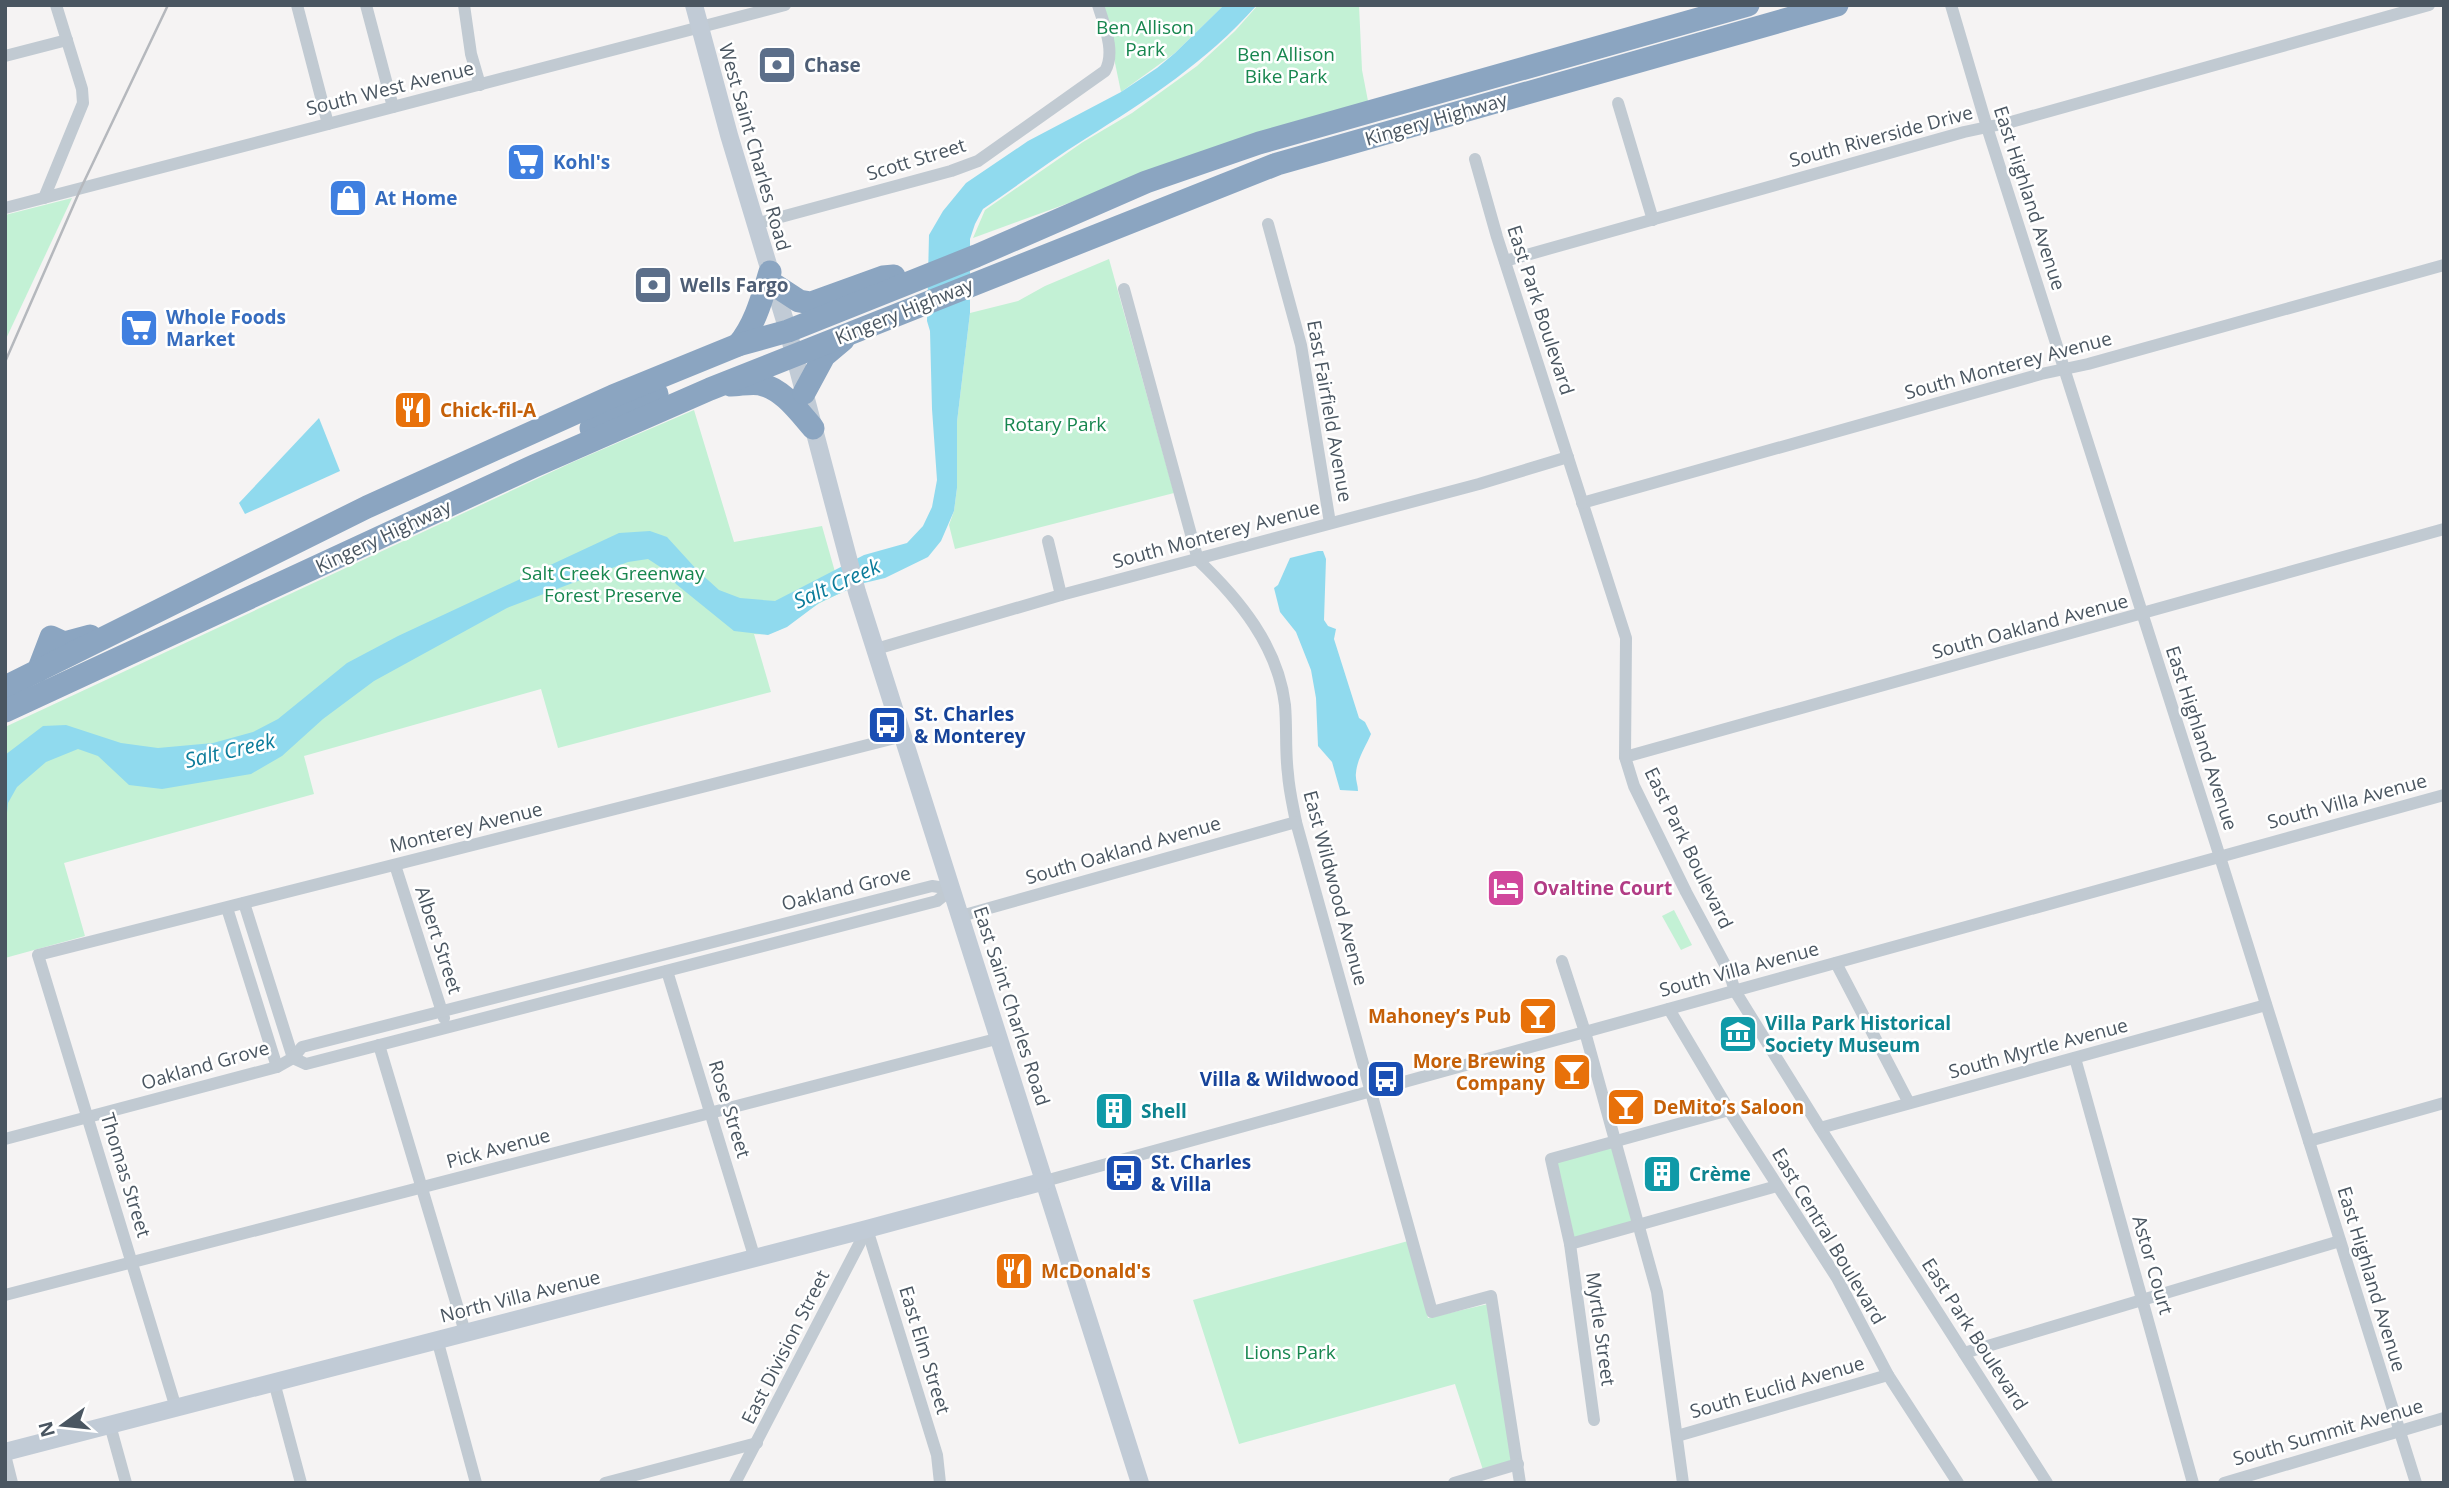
<svg xmlns="http://www.w3.org/2000/svg" width="2449" height="1488" viewBox="0 0 2449 1488" font-family="'Open Sans',sans-serif">
<rect width="100%" height="100%" fill="#f5f3f3"/>
<g fill="#c3f1d5">
<polygon points="1103,5 1224,5 1175,53 1121,92"/>
<polygon points="1258,5 1359,5 1362,70 1368,101 1132,180 973,238 985,210 1083,142 1132,113 1197,66 1235,31"/>
<polygon points="72,198 5,341 5,215"/>
<polygon points="1109,259 1174,493 955,549 949,525 954,511 957,488 957,422 970,313 1018,301 1045,286"/>
<path d="M694,410l40,132 88,-16 19,67c-7,3 -14,6 -21,10 -23,13 -38,34 -66,31l17,58 -213,56 -17,-59 -237,67 10,38 -250,69 21,73 -80,22v-231l568,-265z"/>
<polygon points="1674,910 1692,945 1681,950 1662,916"/>
<polygon points="1614,1145 1635,1223 1573,1240 1554,1161"/>
<polygon points="1408,1241 1428,1318 1488,1304 1513,1462 1483,1470 1455,1384 1239,1444 1193,1300"/>
</g>
<g fill="#90daee">
<path d="M1224,5h33c-52,58 -107,93 -172,134 -35,22 -68,47 -102,70l-8,15 -5,15v74l-13,109v66l-3,23 -13,30 -13,16 -43,21 -25,6 -41,19 -32,24 -19,8 -34,-4 -58,-47 -8,-12 -20,-13 -20,3 -121,46 -133,73 -51,38 -41,37 -31,18 -89,15 -33,-4 -31,-29 -20,-7 -32,13 -29,25 -9,16 -3,30v-78l38,-29 23,-1 55,18 37,5 55,-5 40,-11 25,-13 69,-56 51,-27 221,-103 31,-2 17,6 31,34 21,19 21,8 35,3 89,-46 43,-12 16,-17 9,-19 5,-27 -5,-71 -2,-78 -3,-10 2,-86 14,-24 23,-28 62,-42 93,-49 36,-24 18,-15z"/>
<polygon points="319,418 340,471 245,514 239,503"/>
<path d="M1318,551h5l3,8 -2,61 4,6 8,3 -2,10 25,79 6,4 6,12c-5,12 -14,25 -15,39 -1,6 2,12 2,18l-18,-1 -8,-28 -14,-16 -2,-48 -5,-28 -15,-38 -16,-20 -6,-24 4,-3 12,-27z"/>
</g>
<g fill="none" stroke-linecap="round" stroke-linejoin="round">
<g stroke="#c1cad2" stroke-width="12">
<polyline points="297,5 328,124"/>
<polyline points="366,5 393,107"/>
<polyline points="464,5 471,54 480,85"/>
<polyline points="1951,5 1987,127 2220,857 2416,1483"/>
<polyline points="5,56 67,40"/>
<polyline points="1618,103 1653,220"/>
<polyline points="1475,159 1497,237 1626,638 1625,757 1634,786 1686,892 1729,972 1735,991 1820,1128 2047,1483"/>
<polyline points="44,198 83,103 82,89 56,5"/>
<polyline points="5,208 785,5"/>
<path d="M755,224l196,-53 27,-10 127,-90c11,-19 -1,-46 -7,-66"/>
<polyline points="1268,224 1301,345 1330,523"/>
<polyline points="1505,261 1964,132 2011,122 2429,5"/>
<path d="M1124,289l74,271c41,39 80,86 87,145 2,23 0,46 3,69 1,16 5,32 8,48l136,490 59,-16 29,187"/>
<polyline points="1582,503 2041,374 2088,364 2444,265"/>
<polyline points="1048,541 1061,595"/>
<polyline points="876,649 1061,595 1479,484 1568,457"/>
<polyline points="1625,757 2444,529"/>
<polyline points="395,865 444,1018"/>
<polyline points="244,903 293,1058"/>
<polyline points="227,908 277,1067"/>
<polyline points="961,916 1296,822"/>
<polyline points="1562,961 1585,1032 1657,1292 1683,1483"/>
<polyline points="1836,963 1909,1103"/>
<polyline points="667,971 755,1259"/>
<polyline points="1669,1009 1729,1110 1837,1278 1888,1375 1958,1483"/>
<polyline points="379,1045 465,1332"/>
<polyline points="293,1058 306,1064 937,901 952,889"/>
<polyline points="2075,1058 2193,1483"/>
<polyline points="1820,1128 2266,1005"/>
<polyline points="5,1139 277,1067 293,1058 302,1047 932,886 952,889"/>
<polyline points="2309,1141 2444,1103"/>
<polyline points="1045,1181 2444,795"/>
<polyline points="867,1229 937,1455 940,1483"/>
<polyline points="1570,1244 1777,1186"/>
<polyline points="5,1295 1000,1038"/>
<polyline points="437,1339 476,1483"/>
<polyline points="1964,1353 2340,1241"/>
<polyline points="274,1382 301,1483"/>
<polyline points="176,1408 38,955 903,736"/>
<polyline points="1594,1420 1570,1244 1551,1159 1729,1110"/>
<polyline points="110,1425 126,1483"/>
<polyline points="1677,1436 1888,1375"/>
<polyline points="5,1455 12,1483"/>
<polyline points="605,1483 757,1443"/>
<polyline points="735,1483 867,1229"/>
<polyline points="1454,1483 1518,1464"/>
<polyline points="2224,1483 2444,1418"/>
</g>
<g stroke="#c1cbd6" stroke-width="18">
<polyline points="694,5 729,135 788,331 857,592 1140,1483"/>
<polyline points="5,1452 867,1229 1045,1181"/>
</g>
<g stroke="#8ba5c1" stroke-width="23">
<polyline points="773,284 799,301 811,303 883,277 894,276"/>
<path d="M738,345c17,-20 24,-47 32,-73"/>
<path d="M731,385c9,0 20,-3 29,-1 23,5 39,28 53,44"/>
<polyline points="804,393 824,356 843,340"/>
<polyline points="591,428 628,407 657,394"/>
<polyline points="38,671 51,637 64,643 90,636"/>
<polyline points="5,687 367,507 613,396 738,345 788,331 976,256 1146,182 1259,143 1748,5"/>
<polyline points="5,711 534,466 710,389 1277,164 1837,5"/>
</g>
<polyline stroke="#b5b8bd" stroke-width="2.5" points="5,362 81,188 168,5"/>
</g>
<defs>
<g id="bank-square" transform="scale(2.0125)"><rect x="-9" y="-9" width="18" height="18" rx="4" fill="#5c6f8a" stroke="#fff"/><path d="M-6-4H6V4H-6ZM0-2.3a2.3 2.3 0 1 0 0 4.6a2.3 2.3 0 1 0 0-4.6Z" fill="#fff"/></g>
<g id="supermarket-square" transform="scale(2.0125)"><rect x="-9" y="-9" width="18" height="18" rx="4" fill="#3f7fe0" stroke="#fff"/><path d="M-6-5.5h2.5l.6 2H6L4.5 2H-2.5L-4.4-4H-6ZM-1.5 3.2a1.3 1.3 0 1 0 .1 0ZM3 3.2a1.3 1.3 0 1 0 .1 0Z" fill="#fff"/></g>
<g id="shop-square" transform="scale(2.0125)"><rect x="-9" y="-9" width="18" height="18" rx="4" fill="#3f7fe0" stroke="#fff"/><path d="M-5-2.5h2.3a2.7 3.5 0 0 1 5.4 0H5L5.5 6h-11ZM-1.5-2.5h3a1.5 2.3 0 0 0-3 0Z" fill="#fff"/></g>
<g id="restaurant-square" transform="scale(2.0125)"><rect x="-9" y="-9" width="18" height="18" rx="4" fill="#e8710a" stroke="#fff"/><path d="M-5-6h1v4h1v-4h1v4h1v-4h1v5L-1.5 .5V6h-2V.5L-5-1ZM5-6V6H3V1.5H1.5Q1.5-4 5-6Z" fill="#fff"/></g>
<g id="bus-square" transform="scale(2.0125)"><rect x="-9" y="-9" width="18" height="18" rx="4" fill="#1a4fb4" stroke="#fff"/><path d="M-5-6H5V4H4V6H2V4H-2V6H-4V4H-5ZM-3.5-4V0h7V-4ZM-3.5 1.2v1.5H-2V1.2ZM2 1.2v1.5H3.5V1.2Z" fill="#fff"/></g>
<g id="hotel-square" transform="scale(2.0125)"><rect x="-9" y="-9" width="18" height="18" rx="4" fill="#d1479c" stroke="#fff"/><path d="M-6-4.5h1.5V1H6V5H4.5V3h-9V5H-6ZM-4 0a1.8 1.8 0 1 1 3.6 0ZM.5 0V-2.5h3Q6-2.5 6 0Z" fill="#fff"/></g>
<g id="bar-square" transform="scale(2.0125)"><rect x="-9" y="-9" width="18" height="18" rx="4" fill="#e8710a" stroke="#fff"/><path d="M-6-5H6L.8 .8V4.5H3.5V6h-7V4.5H-.8V.8Z" fill="#fff"/></g>
<g id="museum-square" transform="scale(2.0125)"><rect x="-9" y="-9" width="18" height="18" rx="4" fill="#0f9aa8" stroke="#fff"/><path d="M0-6L6-3V-2H-6V-3ZM-5-1h2V3h-2ZM-1-1h2V3h-2ZM3-1h2V3H3ZM-6 4H6V6H-6Z" fill="#fff"/></g>
<g id="building-square" transform="scale(2.0125)"><rect x="-9" y="-9" width="18" height="18" rx="4" fill="#0f9aa8" stroke="#fff"/><path d="M-4-6H4V6H1V3H-1V6H-4ZM-2.5-4.3h1.7v1.8h-1.7ZM.8-4.3h1.7v1.8H.8ZM-2.5-1h1.7V.8h-1.7ZM.8-1h1.7V.8H.8Z" fill="#fff"/></g>
</defs>
<g fill-rule="evenodd">
<use href="#bank-square" x="777" y="65"/>
<use href="#supermarket-square" x="526" y="162"/>
<use href="#shop-square" x="348" y="198"/>
<use href="#bank-square" x="653" y="285"/>
<use href="#supermarket-square" x="139" y="328"/>
<use href="#restaurant-square" x="413" y="410"/>
<use href="#bus-square" x="887" y="725"/>
<use href="#hotel-square" x="1506" y="888"/>
<use href="#bar-square" x="1538" y="1016"/>
<use href="#museum-square" x="1738" y="1034"/>
<use href="#bar-square" x="1572" y="1072"/>
<use href="#bus-square" x="1386" y="1079"/>
<use href="#bar-square" x="1626" y="1107"/>
<use href="#building-square" x="1114" y="1111"/>
<use href="#bus-square" x="1124" y="1173"/>
<use href="#building-square" x="1662" y="1174"/>
<use href="#restaurant-square" x="1014" y="1271"/>
</g>
<g text-anchor="middle" stroke-width="5" stroke-linejoin="round" paint-order="stroke">
<g font-size="19" fill="#17864f" stroke="#fff">
<text x="1145" y="34">Ben Allison<tspan x="1145" dy="22">Park</tspan></text>
<text x="1286" y="61">Ben Allison<tspan x="1286" dy="22">Bike Park</tspan></text>
<text x="1055" y="431">Rotary Park</text>
<text x="613" y="580">Salt Creek Greenway<tspan x="613" dy="22">Forest Preserve</tspan></text>
<text x="1290" y="1359">Lions Park</text>
</g>
<g font-size="19" font-weight="bold" fill="#4e5e75" stroke="#fff" text-anchor="start">
<text x="804" y="72">Chase</text>
<text x="680" y="292">Wells Fargo</text>
</g>
<g font-size="19" fill="#4a5661" stroke="#fff">
<text transform="translate(390 88) rotate(-14)" y="7">South West Avenue</text>
<text transform="translate(1436 119) rotate(-16)" y="7">Kingery Highway</text>
<text transform="translate(1881 136) rotate(-15)" y="7">South Riverside Drive</text>
<text transform="translate(755 147) rotate(74)" y="7">West Saint Charles Road</text>
<text transform="translate(916 159) rotate(-17)" y="7">Scott Street</text>
<text transform="translate(2030 198) rotate(72)" y="7">East Highland Avenue</text>
<text transform="translate(1541 310) rotate(72)" y="7">East Park Boulevard</text>
<text transform="translate(904 311) rotate(-22)" y="7">Kingery Highway</text>
<text transform="translate(2008 365) rotate(-15)" y="7">South Monterey Avenue</text>
<text transform="translate(1330 411) rotate(80)" y="7">East Fairfield Avenue</text>
<text transform="translate(1216 534) rotate(-15)" y="7">South Monterey Avenue</text>
<text transform="translate(383 536) rotate(-25)" y="7">Kingery Highway</text>
<text transform="translate(2030 626) rotate(-15)" y="7">South Oakland Avenue</text>
<text transform="translate(2202 738) rotate(72)" y="7">East Highland Avenue</text>
<text transform="translate(2347 801) rotate(-15)" y="7">South Villa Avenue</text>
<text transform="translate(466 827) rotate(-14)" y="7">Monterey Avenue</text>
<text transform="translate(1689 848) rotate(64)" y="7">East Park Boulevard</text>
<text transform="translate(1123 850) rotate(-16)" y="7">South Oakland Avenue</text>
<text transform="translate(846 888) rotate(-14)" y="7">Oakland Grove</text>
<text transform="translate(1336 888) rotate(75)" y="7">East Wildwood Avenue</text>
<text transform="translate(439 940) rotate(72)" y="7">Albert Street</text>
<text transform="translate(1739 969) rotate(-15)" y="7">South Villa Avenue</text>
<text transform="translate(1012 1006) rotate(72)" y="7">East Saint Charles Road</text>
<text transform="translate(2038 1048) rotate(-15)" y="7">South Myrtle Avenue</text>
<text transform="translate(205 1065) rotate(-16)" y="7">Oakland Grove</text>
<text transform="translate(730 1109) rotate(73)" y="7">Rose Street</text>
<text transform="translate(498 1148) rotate(-15)" y="7">Pick Avenue</text>
<text transform="translate(126 1175) rotate(73)" y="7">Thomas Street</text>
<text transform="translate(1829 1236) rotate(59)" y="7">East Central Boulevard</text>
<text transform="translate(2153 1265) rotate(74)" y="7">Astor Court</text>
<text transform="translate(2372 1279) rotate(73)" y="7">East Highland Avenue</text>
<text transform="translate(520 1296) rotate(-14)" y="7">North Villa Avenue</text>
<text transform="translate(1601 1329) rotate(82)" y="7">Myrtle Street</text>
<text transform="translate(1975 1334) rotate(57)" y="7">East Park Boulevard</text>
<text transform="translate(785 1347) rotate(-63)" y="7">East Division Street</text>
<text transform="translate(925 1350) rotate(73)" y="7">East Elm Street</text>
<text transform="translate(1777 1387) rotate(-16)" y="7">South Euclid Avenue</text>
<text transform="translate(2328 1432) rotate(-16)" y="7">South Summit Avenue</text>
</g>
<g font-size="19" font-weight="bold" fill="#366cbe" stroke="#fff" text-anchor="start">
<text x="553" y="169">Kohl's</text>
<text x="375" y="205">At Home</text>
<text x="166" y="324">Whole Foods<tspan x="166" dy="22">Market</tspan></text>
</g>
<g font-size="19" font-weight="bold" fill="#c56008" stroke="#fff" text-anchor="start">
<text x="440" y="417">Chick-fil-A</text>
<text x="1511" y="1023" text-anchor="end">Mahoney’s Pub</text>
<text x="1545" y="1068" text-anchor="end">More Brewing<tspan x="1545" dy="22">Company</tspan></text>
<text x="1653" y="1114">DeMito’s Saloon</text>
<text x="1041" y="1278">McDonald's</text>
</g>
<g font-size="19" font-weight="bold" fill="#164399" stroke="#fff" text-anchor="start">
<text x="914" y="721">St. Charles<tspan x="914" dy="22">&amp; Monterey</tspan></text>
<text x="1359" y="1086" text-anchor="end">Villa &amp; Wildwood</text>
<text x="1151" y="1169">St. Charles<tspan x="1151" dy="22">&amp; Villa</tspan></text>
</g>
<g font-size="19" font-weight="bold" fill="#b23c85" stroke="#fff" text-anchor="start">
<text x="1533" y="895">Ovaltine Court</text>
</g>
<g font-size="19" font-weight="bold" fill="#0d838f" stroke="#fff" text-anchor="start">
<text x="1765" y="1030">Villa Park Historical<tspan x="1765" dy="22">Society Museum</tspan></text>
<text x="1141" y="1118">Shell</text>
<text x="1689" y="1181">Crème</text>
</g>
<g font-size="21" font-style="italic" fill="#0c7c9b" stroke="#fff">
<text transform="translate(837 584) rotate(-24)" y="7">Salt Creek</text>
<text transform="translate(230 751) rotate(-13)" y="7">Salt Creek</text>
</g>
</g>
<rect width="2449" height="1488" fill="none" stroke="#4a5661" stroke-width="14"/>
<g transform="translate(63 1425) rotate(255)" stroke="#ffffff" stroke-width="5" paint-order="stroke">
<path d="M0-5L12 26L0 18L-12 26Z" fill="#4a5661"/>
<text y="-10" font-size="19" font-weight="bold" text-anchor="middle" fill="#4a5661">N</text>
</g>
</svg>
